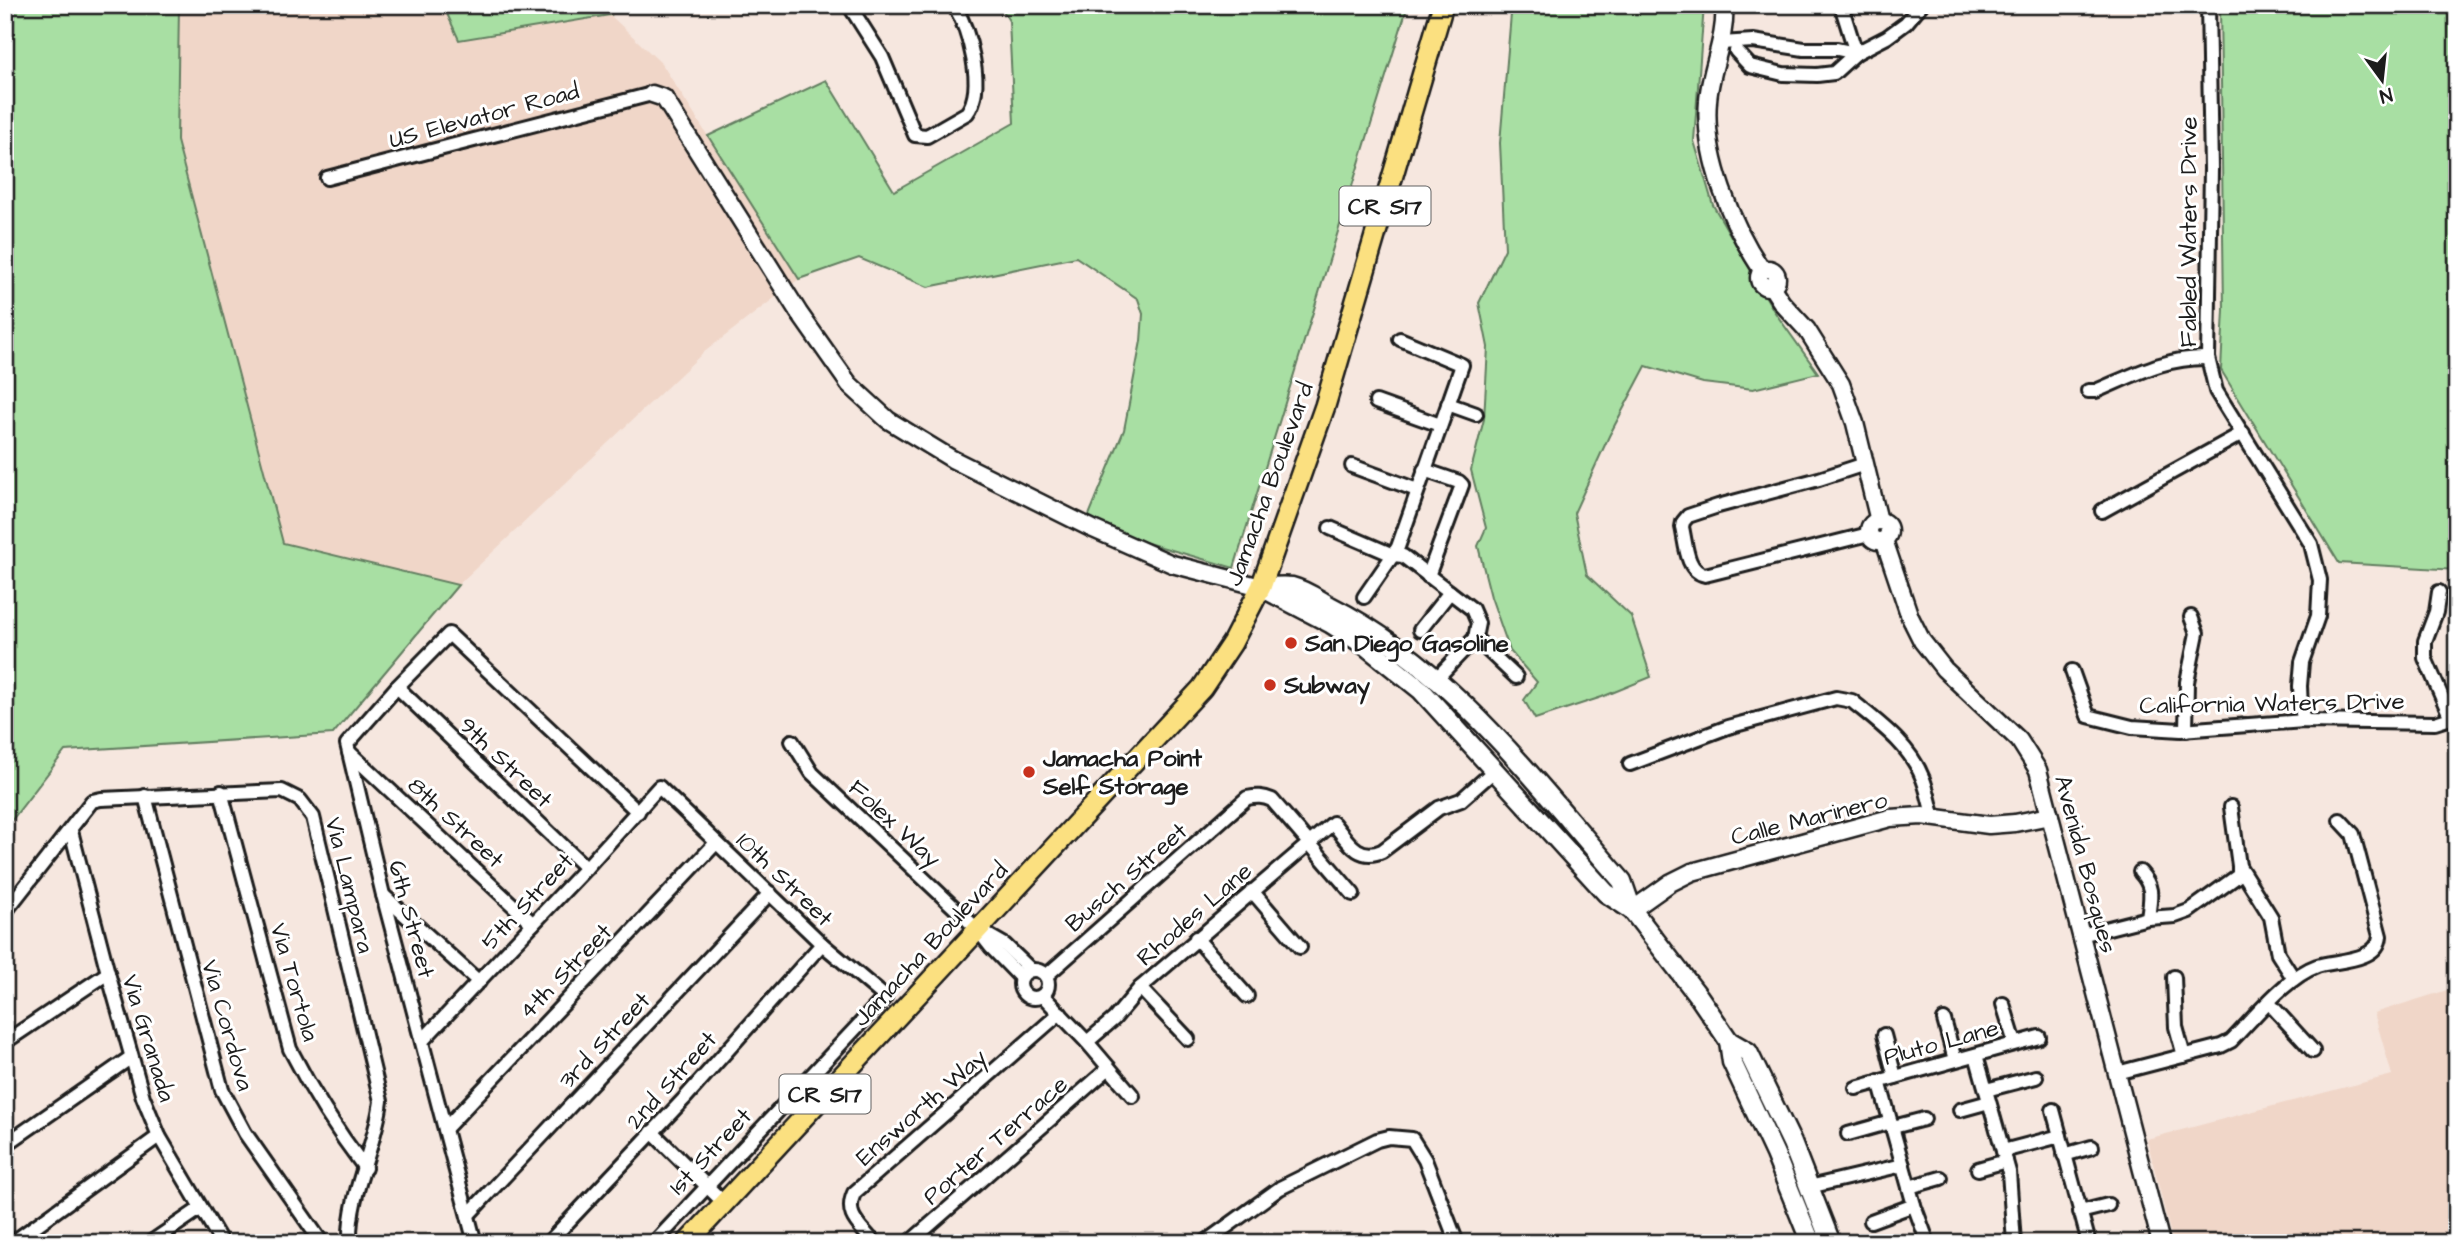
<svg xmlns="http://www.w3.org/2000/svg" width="2462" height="1248" viewBox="0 0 2462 1248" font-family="'Architects Daughter',sans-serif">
<rect width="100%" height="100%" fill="#f6e7df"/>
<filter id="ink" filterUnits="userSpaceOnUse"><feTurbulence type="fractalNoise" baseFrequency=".0143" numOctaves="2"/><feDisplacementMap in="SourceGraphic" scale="14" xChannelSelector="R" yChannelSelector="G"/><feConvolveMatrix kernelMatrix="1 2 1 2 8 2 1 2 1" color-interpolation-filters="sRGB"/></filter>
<g filter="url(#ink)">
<g fill="#f0d6c8">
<polygon points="179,5 443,5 459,40 610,15 662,64 799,279 703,353 458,585 283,543 177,141"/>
<polygon points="2457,987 2457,1243 2173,1243 2147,1139 2392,1075 2374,1013"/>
</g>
<g fill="#a8dfa3" stroke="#627e60" stroke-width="2">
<polygon points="5,5 179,5 177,141 283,543 458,585 333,734 65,751 5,829"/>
<polygon points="443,5 592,5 610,15 459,40"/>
<polygon points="1000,5 1408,5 1234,568 1085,525 1124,430 1141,341 1143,314 1138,299 1076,257 928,287 859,258 799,279 708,136 826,80 894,191 1014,123 1009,21"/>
<polygon points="1523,5 1704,5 1694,141 1713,205 1774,311 1818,373 1753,389 1703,383 1646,366 1609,436 1574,513 1587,575 1631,616 1651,677 1602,697 1535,719 1524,700 1537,682 1510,651 1491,597 1478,546 1486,528 1471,470 1484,419 1488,347 1479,303 1505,249 1500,143 1511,14"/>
<polygon points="2220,5 2457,5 2457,570 2339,563 2221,370 2224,310"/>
</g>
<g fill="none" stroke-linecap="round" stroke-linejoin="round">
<g stroke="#1c1c1c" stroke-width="18">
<g id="minor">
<path d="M849,5l33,52 33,78 12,1 40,-23c19,-25 2,-83 -13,-108"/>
<polyline points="1841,5 1856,53"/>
<polyline points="2208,5 2211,169 2208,358 2216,391 2311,544 2320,580 2318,616 2302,662 2300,686 2301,709 2304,721"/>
<polyline points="1721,43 1753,41 1804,49 1837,49 1856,53"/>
<polyline points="1736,51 1750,66 1783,74 1817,75 1834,73 1856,53 1887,37 1906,23 1921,5"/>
<polyline points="327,178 652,94"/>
<polyline points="1400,339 1462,365 1398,547 1393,555 1403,556 1472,609 1478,623 1475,638 1436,679"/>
<path d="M2088,391h8c38,-16 69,-34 112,-33"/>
<polyline points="1376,402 1440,425"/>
<polyline points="1448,404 1476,414"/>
<path d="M1865,464l-46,15 -101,27 -30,10 -5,6 -1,5c4,17 4,44 23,48l164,-41"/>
<polyline points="1352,466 1417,490"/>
<polyline points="1424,470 1459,482 1462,485 1428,576"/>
<polyline points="2102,511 2243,433"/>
<polyline points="1330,528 1393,555 1364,597"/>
<polyline points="2439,592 2436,612 2425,641 2425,658 2451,718"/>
<polyline points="1420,630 1450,592"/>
<polyline points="1475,638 1516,677"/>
<polyline points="2072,671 2088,716 2132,727 2181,730 2304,721 2435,723 2457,716"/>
<polyline points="397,687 586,868"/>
<polyline points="2186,730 2187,682 2197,633 2191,617"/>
<polyline points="792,741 812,773 977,929 991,947 1021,978"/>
<polyline points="349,752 533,924"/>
<path d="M1630,764l98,-37 108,-29 16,3c28,23 58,44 71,78 5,13 7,26 11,39"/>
<path d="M221,792l69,257c22,43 46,81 75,119"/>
<polyline points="145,796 222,1090 245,1133 322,1243"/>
<polyline points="2231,807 2239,866 2271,917 2278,954 2294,979"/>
<polyline points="71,831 108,973 143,1097 159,1136 222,1243"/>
<path d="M2140,872c15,16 10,27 8,46"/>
<polyline points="1252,891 1300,947"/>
<polyline points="383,895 479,982"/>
<path d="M5,912l87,-111 9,-2 181,-8 18,9 13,17 68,284c-6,48 -33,93 -31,142"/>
<polyline points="984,933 1005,945 1031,970"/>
<polyline points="2081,935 2148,918 2175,916 2189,911 2239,875 2239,866"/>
<polyline points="1196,938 1247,996"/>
<circle cx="1034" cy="984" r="14"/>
<path d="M1046,976l201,-178c10,-2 16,-2 25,2l81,94"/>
<polyline points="2174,977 2176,1027 2184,1056"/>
<polyline points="1140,988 1188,1039"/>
<polyline points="1043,996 1087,1042 1133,1096"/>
<polyline points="2269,1003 2313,1051"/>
<polyline points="2003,1004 2015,1043"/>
<polyline points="1944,1020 1955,1060"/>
<polyline points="1884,1035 1895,1077"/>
<polyline points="422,1041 586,868 659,787 822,944 885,997 654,1243"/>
<polyline points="5,1042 108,973"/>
<path d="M1087,1042l27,-23 26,-31 193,-165c14,17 25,39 49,28l57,-43 22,-8 34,-30"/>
<polyline points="1976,1055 2009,1172 2014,1243"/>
<path d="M2117,1073l104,-27 10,-5c23,-23 55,-64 86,-75 19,-6 61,-4 63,-30l-27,-102 -13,-14"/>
<polyline points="1879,1081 1914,1205 1928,1243"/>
<polyline points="1856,1088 2039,1037"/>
<polyline points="1986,1090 2036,1077"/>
<polyline points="1960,1110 1989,1102"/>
<polyline points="2053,1110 2089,1243"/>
<polyline points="1893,1127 1924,1119"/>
<polyline points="445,1129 716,843"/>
<polyline points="652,1132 724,1203"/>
<polyline points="1848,1134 1891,1122"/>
<polyline points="5,1145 130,1058"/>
<polyline points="2003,1151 2060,1136"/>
<polyline points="2064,1155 2092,1147"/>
<polyline points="1978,1169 2006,1161"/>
<polyline points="1809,1187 1903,1165"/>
<polyline points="1909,1187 1941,1178"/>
<polyline points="2080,1212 2108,1205"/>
<polyline points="468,1215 770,893"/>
<polyline points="1871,1221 1914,1205"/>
<polyline points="12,1243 159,1136"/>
<polyline points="150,1243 201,1208"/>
<polyline points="475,1243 383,895 347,744 397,687 449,634 638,812"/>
<polyline points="548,1243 684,1099 822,944"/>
<path d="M874,1243c-14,-18 -30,-27 -20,-50l206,-180"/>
<polyline points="909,1243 1109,1068"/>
<polyline points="1204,1243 1280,1188 1377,1140 1389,1137 1412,1139 1425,1160 1457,1243"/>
</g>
</g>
<g stroke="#1c1c1c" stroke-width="21">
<g id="tertiary">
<path d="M1724,5c3,33 -14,64 -16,96 -5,56 24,124 54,169"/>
<polyline points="652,94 664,98 799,313 849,384 888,420 952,459 1093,529 1172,564 1261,587"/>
<circle cx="1768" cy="278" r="9"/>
<polyline points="1771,286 1782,303 1807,330 1841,384 1855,423 1879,521"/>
<circle cx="1879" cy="531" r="10"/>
<polyline points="1884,540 1910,617 1922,641 1944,669 2019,740 2038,770 2161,1243"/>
<polyline points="1632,910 1670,883 1692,872 1890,818 1922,816 1989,825 2015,823 2050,816"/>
</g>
</g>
<g stroke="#1c1c1c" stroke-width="23">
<g id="secondary">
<polyline points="1261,587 1330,623 1366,646 1421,690 1606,893 1632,910 1699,997 1729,1041 1748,1052 1792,1143 1831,1243"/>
<path d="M1266,587c8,0 18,-1 26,0 13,3 27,13 38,19 121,61 205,176 292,275l10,29"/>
<polyline points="1729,1041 1732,1062 1775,1154 1811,1243"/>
</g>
</g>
<g stroke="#1c1c1c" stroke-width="24">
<polyline id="primary" points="687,1243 1202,688 1232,643 1261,587 1325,406 1443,5"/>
</g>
<use href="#minor" stroke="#fff" stroke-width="12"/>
<use href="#tertiary" stroke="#fff" stroke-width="16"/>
<use href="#secondary" stroke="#fff" stroke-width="18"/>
<use href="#primary" stroke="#fbe080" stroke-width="19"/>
</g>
</g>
<g fill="#c8321e" stroke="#fff" stroke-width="2.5">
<circle cx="1291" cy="643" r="7"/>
<circle cx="1270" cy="685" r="7"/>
<circle cx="1029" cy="772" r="7"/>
</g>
<g text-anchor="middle" stroke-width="6" stroke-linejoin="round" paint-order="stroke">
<g fill="#fff" stroke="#606060" stroke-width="2">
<rect x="1339.5" y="186.5" width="91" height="39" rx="5"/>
<rect x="779.5" y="1074.5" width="91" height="39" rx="5"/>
</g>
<g font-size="23" font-weight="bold" fill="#1c1c1c">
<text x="1385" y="214">CR S17</text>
<text x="825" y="1102">CR S17</text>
</g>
<g font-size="24" fill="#1c1c1c" stroke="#fff">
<text transform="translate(484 115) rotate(-15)" y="8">US Elevator Road</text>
<text transform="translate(2188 232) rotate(-90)" y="8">Fabled Waters Drive</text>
<text transform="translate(1269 484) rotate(-70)" y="8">Jamacha Boulevard</text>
<text transform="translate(2272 703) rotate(-1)" y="8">California Waters Drive</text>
<text transform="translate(506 762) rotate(44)" y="8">9th Street</text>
<text transform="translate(1809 818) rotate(-14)" y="8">Calle Marinero</text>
<text transform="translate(456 822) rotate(43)" y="8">8th Street</text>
<text transform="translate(895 823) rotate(43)" y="8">Folex Way</text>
<text transform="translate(2086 864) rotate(75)" y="8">Avenida Bosques</text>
<text transform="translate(1126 877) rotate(-41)" y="8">Busch Street</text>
<text transform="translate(785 879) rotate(44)" y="8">10th Street</text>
<text transform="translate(350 885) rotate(76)" y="8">Via Lampara</text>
<text transform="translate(527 901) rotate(-47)" y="8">5th Street</text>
<text transform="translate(1194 914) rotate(-41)" y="8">Rhodes Lane</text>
<text transform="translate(412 919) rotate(75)" y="8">6th Street</text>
<text transform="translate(930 944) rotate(-47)" y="8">Jamacha Boulevard</text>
<text transform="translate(565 971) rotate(-46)" y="8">4th Street</text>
<text transform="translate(295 982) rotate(74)" y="8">Via Tortola</text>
<text transform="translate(228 1025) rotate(74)" y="8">Via Cordova</text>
<text transform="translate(149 1038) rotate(73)" y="8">Via Granada</text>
<text transform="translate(604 1040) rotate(-47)" y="8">3rd Street</text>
<text transform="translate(1941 1042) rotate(-15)" y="8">Pluto Lane</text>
<text transform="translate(671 1080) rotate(-48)" y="8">2nd Street</text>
<text transform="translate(921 1107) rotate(-41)" y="8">Ensworth Way</text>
<text transform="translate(995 1140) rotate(-41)" y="8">Porter Terrace</text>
<text transform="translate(710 1151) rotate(-47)" y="8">1st Street</text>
</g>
<g font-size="24" font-weight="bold" fill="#1c1c1c" stroke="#fff" text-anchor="start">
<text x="1305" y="651">San Diego Gasoline</text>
<text x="1284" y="693">Subway</text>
<text x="1043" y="766">Jamacha Point<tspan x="1043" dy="28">Self Storage</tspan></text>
</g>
</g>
<rect width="2462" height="1248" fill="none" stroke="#fff" stroke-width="28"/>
<rect x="14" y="14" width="2434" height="1220" fill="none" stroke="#1c1c1c" stroke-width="2.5" filter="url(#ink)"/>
<g transform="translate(2382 80) rotate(165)" stroke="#ffffff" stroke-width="5" paint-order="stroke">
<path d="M0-5L12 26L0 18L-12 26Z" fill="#1c1c1c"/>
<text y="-10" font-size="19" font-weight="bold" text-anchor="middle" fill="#1c1c1c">N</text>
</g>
</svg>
